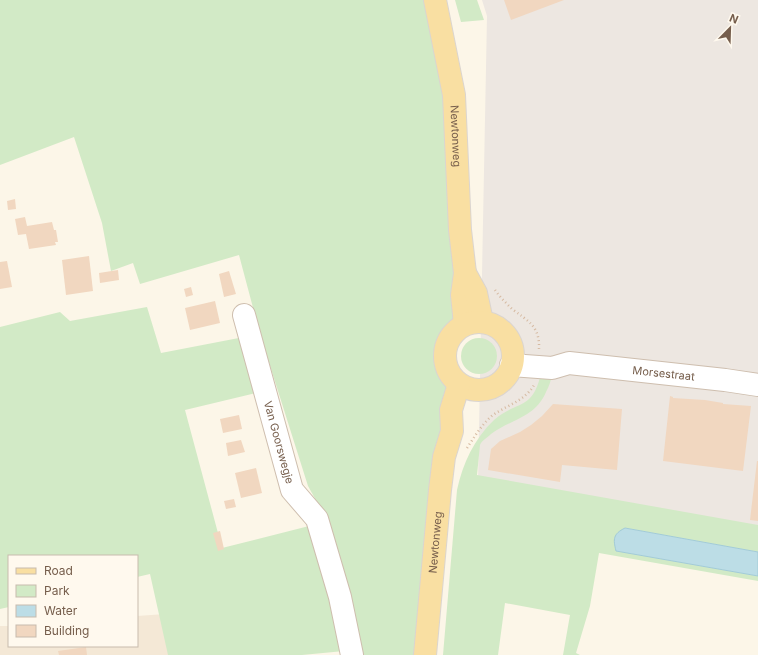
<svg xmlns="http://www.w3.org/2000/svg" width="758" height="655" viewBox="0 0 758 655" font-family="Inter,sans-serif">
<rect width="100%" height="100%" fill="#fcf6e8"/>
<polygon fill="#f4e8d6" points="165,614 179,655 0,655 0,626 9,626 9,646 137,646 137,616"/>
<polygon fill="#ede7e1" points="482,0 758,0 758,529 478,481 487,16"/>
<g fill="#d2eac6">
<polygon points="0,0 428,0 442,70 453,267 457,315 454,323 442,337 439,348 438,356 439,366 449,388 448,405 436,447 417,655 358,655 327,520 308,486 260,334 239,255 140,284 133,263 111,271 102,223 74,137 0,165"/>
<polygon points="455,0 477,0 484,20 461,22"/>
<polygon points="147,307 161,353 244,337 260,392 185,410 222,548 313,525 344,651 302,655 168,655 150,574 137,577 137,556 9,556 9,607 0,609 0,327 60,312 70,321"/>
<circle cx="479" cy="356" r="18"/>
<path d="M541,373l11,1c-1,7 -3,12 -6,18 -11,26 -35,27 -55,42 -4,4 -9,6 -11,11l-3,30 281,50v27l-133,-24 -8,23 141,25v5l-159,-28 -9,53 -14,47 4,2h-17l7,-40 -65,-12 -7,52h-55l14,-165c6,-27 17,-51 37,-70 23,-20 39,-9 47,-47z"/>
</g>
<path fill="#bcdde6" stroke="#a2cbd7" d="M625,528l133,24v24l-142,-25c-3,-12 -3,-17 9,-23z"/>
<g fill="#f1d7c0">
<polygon points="504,0 564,0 511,20"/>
<polygon points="15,199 16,209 8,210 7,201"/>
<polygon points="25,217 27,226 52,222 54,230 56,230 58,242 55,242 56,245 29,249 26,234 18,235 15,219"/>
<polygon points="89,256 93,291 66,295 62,260"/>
<polygon points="7,261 12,287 0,289 0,262"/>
<polygon points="118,270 119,280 100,283 99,273"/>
<polygon points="229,271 236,294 224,297 219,274"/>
<polygon points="191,287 193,295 186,297 184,289"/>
<polygon points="215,301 220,323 190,330 185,308"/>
<polygon points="670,396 673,397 673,398 705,400 723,403 723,404 751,406 743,471 663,461"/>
<polygon points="553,404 622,409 617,470 562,465 560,482 488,470 491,449 500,441 520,432 531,425 542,416"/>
<polygon points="239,415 242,429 223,433 220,419"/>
<polygon points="241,440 245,452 228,456 226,443"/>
<polygon points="757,461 758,461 758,521 750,520"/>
<polygon points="256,468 262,493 241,498 235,473"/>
<polygon points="234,499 236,507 226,509 224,501"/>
<polygon points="220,531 224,549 218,551 213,533"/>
<polygon points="86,647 87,655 59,655 58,651"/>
</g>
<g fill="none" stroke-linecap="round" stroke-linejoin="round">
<g stroke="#cebeae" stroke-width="24">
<g id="minor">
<path id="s1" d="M244,315l48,175 25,29 23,78 12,58"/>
<path id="s2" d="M511,365l41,3 17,-5 156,17 33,5"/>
</g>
</g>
<g stroke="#dbd5d0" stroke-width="24">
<g id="major">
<path id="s3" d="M435,0l19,95 6,135 5,43 -3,22 3,29"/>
<polyline points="465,273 476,293 482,321"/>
<circle cx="479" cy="356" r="34"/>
<path id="s4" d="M425,655l15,-165 4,-33 8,-26 -1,-21 8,-26"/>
</g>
</g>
<g stroke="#d6baa2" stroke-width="2.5" stroke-dasharray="1 3" stroke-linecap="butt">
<path d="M495,290c5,7 11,13 17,19 16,12 28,17 27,40"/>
<path d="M467,448c8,-12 15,-24 26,-33 14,-10 32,-14 41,-30"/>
</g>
<use href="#minor" stroke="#fff" stroke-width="22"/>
<use href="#major" stroke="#f9dfa2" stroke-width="22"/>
</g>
<g text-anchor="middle" stroke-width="3.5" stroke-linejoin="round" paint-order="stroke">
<g font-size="11" fill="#765e4c" stroke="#fff9ee">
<text dy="4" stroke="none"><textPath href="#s3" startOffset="138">Newtonweg</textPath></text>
<text dy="4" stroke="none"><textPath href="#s2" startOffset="154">Morsestraat</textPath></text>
<text dy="4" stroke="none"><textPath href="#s1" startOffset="132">Van Goorswegje</textPath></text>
<text dy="4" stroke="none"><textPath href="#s4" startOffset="113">Newtonweg</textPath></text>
</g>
</g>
<rect x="8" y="555" width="130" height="92" fill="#fff9ee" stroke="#c8bbad"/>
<rect x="16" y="568" width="20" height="6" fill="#f9dfa2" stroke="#c8bbad"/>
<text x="44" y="575" font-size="12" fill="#765e4c">Road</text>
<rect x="16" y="585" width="20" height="12" fill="#d2eac6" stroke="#c8bbad"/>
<text x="44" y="595" font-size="12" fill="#765e4c">Park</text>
<rect x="16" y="605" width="20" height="12" fill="#bcdde6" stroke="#c8bbad"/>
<text x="44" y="615" font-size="12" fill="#765e4c">Water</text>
<rect x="16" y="625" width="20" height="12" fill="#f1d7c0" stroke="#c8bbad"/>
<text x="44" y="635" font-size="12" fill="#765e4c">Building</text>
<g transform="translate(730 28) rotate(23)" stroke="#fff9ee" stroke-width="3" paint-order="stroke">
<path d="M0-3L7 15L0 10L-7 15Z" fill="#765e4c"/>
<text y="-6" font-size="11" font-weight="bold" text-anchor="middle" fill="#765e4c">N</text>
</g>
</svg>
